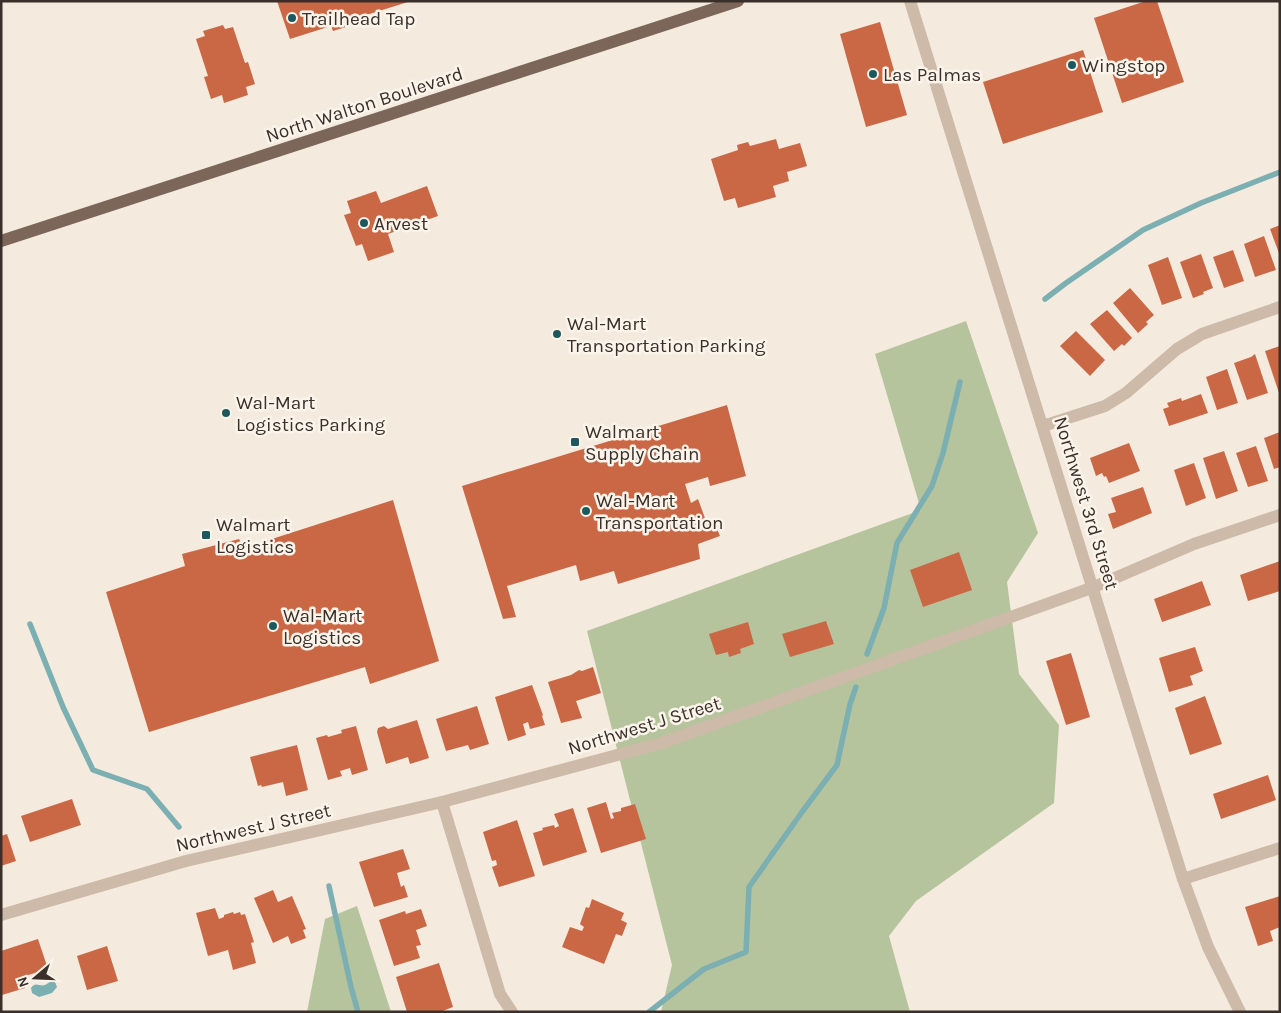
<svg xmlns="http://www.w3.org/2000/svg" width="1281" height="1013" viewBox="0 0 1281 1013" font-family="Karla,sans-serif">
<rect width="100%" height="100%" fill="#f4eade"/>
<g fill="#b6c49d">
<polygon points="966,321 1038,533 1007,582 1019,674 1059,725 1054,803 916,901 889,936 910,1012 661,1012 672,965 587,631 921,510 875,354"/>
<polygon points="357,906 391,1012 307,1012 325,919"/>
</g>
<path fill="#7cafb2" d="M50,982h5l2,5 -5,6 -13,4 -7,-4 -1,-5c5,-7 8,-1 14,-3 2,-1 3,-2 5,-3z"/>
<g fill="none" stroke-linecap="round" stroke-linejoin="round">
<g stroke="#7cafb2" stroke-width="5.5">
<polyline points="1045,299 1066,283 1143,230 1201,203 1280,172"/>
<polyline points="30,624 63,707 93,770 147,789 179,827"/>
<polyline points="867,654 884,608 897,543 932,486 943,453 960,382"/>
<polyline points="329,886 351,987 358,1012"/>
<polyline points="649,1012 704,969 746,952 749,887 802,812 837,765 850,704 856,687"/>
</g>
</g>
<g fill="#ca6846">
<polygon points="277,1 408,1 408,2 363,16 365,21 333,31 331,26 290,39"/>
<polygon points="1146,1 1157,1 1184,82 1122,103 1094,18"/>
<polygon points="880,22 907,115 866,127 840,34"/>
<polygon points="223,25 225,29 233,27 245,63 248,62 255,84 246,87 248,95 224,103 222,95 211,99 204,77 208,76 196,39 205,36 203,31"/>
<polygon points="1083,50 1103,112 1003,144 983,82"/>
<polygon points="776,139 779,149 800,143 807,166 787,172 789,181 773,186 776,197 738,208 735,198 724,201 711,159 738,150 737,145 748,142 750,146"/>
<polygon points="427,186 438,216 388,234 394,252 368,261 362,244 356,246 344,215 351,213 347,201 376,191 381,203"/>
<polygon points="1280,225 1280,256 1270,229"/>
<polygon points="1264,236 1276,270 1255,277 1244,244"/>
<polygon points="1233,250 1244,281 1224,288 1213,257"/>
<polygon points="1201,254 1213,288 1203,292 1204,294 1193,298 1180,262"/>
<polygon points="1168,257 1182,298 1162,305 1148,265"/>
<polygon points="1130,288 1154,315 1146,322 1148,324 1138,333 1113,303"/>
<polygon points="1107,310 1132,338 1124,346 1122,344 1114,351 1090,324"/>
<polygon points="1076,331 1105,360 1090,376 1060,346"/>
<polygon points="1280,346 1280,393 1279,393 1265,351"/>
<polygon points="1255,354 1268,393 1247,400 1234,363 1251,357"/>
<polygon points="1227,369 1238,403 1217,410 1206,377"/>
<polygon points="1201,394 1208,413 1169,426 1163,409 1169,407 1167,403 1181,398 1182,401"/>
<polygon points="727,405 746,476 710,486 708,477 685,484 691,503 698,499 706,521 713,519 720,536 698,544 700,559 618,584 614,571 580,581 576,565 507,586 516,617 503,619 462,486"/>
<polygon points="1280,432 1280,467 1274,469 1264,438"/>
<polygon points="1129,443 1140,471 1109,483 1106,476 1104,477 1102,473 1096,476 1090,458"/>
<polygon points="1256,446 1268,481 1248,487 1236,453"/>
<polygon points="1224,451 1238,491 1216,499 1203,458"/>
<polygon points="1194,463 1206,498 1186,506 1174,470"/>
<polygon points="1143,487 1152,513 1113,529 1108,514 1116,512 1111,498"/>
<polygon points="393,500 439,661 370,684 365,667 149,732 106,592 185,566 182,554 239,539 244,548"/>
<polygon points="959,552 972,590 923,607 910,570"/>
<polygon points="1280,561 1280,591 1248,601 1240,575"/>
<polygon points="1202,581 1211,605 1162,622 1154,599"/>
<polygon points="826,621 834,644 790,657 782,634"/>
<polygon points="748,622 754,644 740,649 741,653 729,657 728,652 716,655 709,634"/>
<polygon points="1195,647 1203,671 1190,676 1193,685 1169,692 1159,658"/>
<polygon points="1071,653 1090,717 1066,725 1046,661"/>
<polygon points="593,667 601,693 576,701 582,718 561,723 548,682 571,675 579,670 582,671"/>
<polygon points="532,685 543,715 542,716 545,725 530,729 528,722 523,724 526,735 508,741 495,697"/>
<polygon points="1205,696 1222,744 1190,755 1175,708"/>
<polygon points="477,706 489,744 470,750 468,745 446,751 436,719"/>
<polygon points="417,720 429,758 410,764 408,757 386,764 377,732 378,728 384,726 388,729"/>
<polygon points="356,726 368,770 352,775 350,768 340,771 342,776 328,780 316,738 327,735 328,737 342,733 341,730"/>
<polygon points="297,745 308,790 286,796 283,782 262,787 261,785 258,786 250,757"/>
<polygon points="1268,775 1276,800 1221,819 1213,794"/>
<polygon points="72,799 81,825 30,842 21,816"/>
<polygon points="606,802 611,819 614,818 612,813 621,811 621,808 635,804 646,839 601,853 587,808"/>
<polygon points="573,808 587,852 543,866 533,833 543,830 542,828 554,825 555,828 559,826 554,814"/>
<polygon points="517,820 535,876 499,887 492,867 497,865 496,860 492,861 483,832"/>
<polygon points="7,834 16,861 1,866 1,836"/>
<polygon points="403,849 410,869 397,873 401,887 404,885 408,897 374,907 359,862"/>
<polygon points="273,890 278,902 292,896 306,929 303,930 306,938 291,944 288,936 273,943 254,898"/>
<polygon points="1280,896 1280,927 1270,931 1273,941 1258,946 1245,907"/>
<polygon points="592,899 624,913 621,920 627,923 622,936 616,934 604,964 562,947 570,927 582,931 584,927 580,924 586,907 589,908"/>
<polygon points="215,908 219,919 224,917 224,915 233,912 234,914 240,912 241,915 245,914 254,942 251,943 256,963 233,970 228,950 208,956 196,913"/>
<polygon points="421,909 427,926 416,930 421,945 416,946 420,958 394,966 379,920 405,911 406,914"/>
<polygon points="38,939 48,969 22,977 25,988 2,995 1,951"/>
<polygon points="107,946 118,981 87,990 77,956"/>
<polygon points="439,963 453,1007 440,1012 407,1012 396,977"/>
</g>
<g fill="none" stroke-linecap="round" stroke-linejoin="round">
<g stroke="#cdbaa9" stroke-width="12">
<polyline points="1043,426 1105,406 1126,393 1177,349 1202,334 1280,307"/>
<polyline points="442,802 500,994 512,1012"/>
<polyline points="1183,879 1280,848"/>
<polyline points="1,915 186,861 442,802 662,743 1094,587 1194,544 1280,515"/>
</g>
<polyline stroke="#cdbaa9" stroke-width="12" points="910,1 1183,879 1208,947 1240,1012"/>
<polyline stroke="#7c665a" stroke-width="12" points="1,241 738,1"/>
</g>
<g fill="#1d585d" stroke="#fbf4eb" stroke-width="2">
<circle cx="292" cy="18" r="5"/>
<circle cx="1072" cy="65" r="5"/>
<circle cx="873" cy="74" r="5"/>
<circle cx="364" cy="223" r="5"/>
<circle cx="557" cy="334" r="5"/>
<circle cx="226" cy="413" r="5"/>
<rect x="570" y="437" width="10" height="10" rx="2.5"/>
<circle cx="586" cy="511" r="5"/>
<rect x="201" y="530" width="10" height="10" rx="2.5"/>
<circle cx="273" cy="626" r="5"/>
</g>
<g text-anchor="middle" stroke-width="5" stroke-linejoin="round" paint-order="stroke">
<g font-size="19" fill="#3a2f29" stroke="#fbf4eb" text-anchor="start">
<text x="302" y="25">Trailhead Tap</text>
<text x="1082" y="72">Wingstop</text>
<text x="883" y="81">Las Palmas</text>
<text x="374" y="230">Arvest</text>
<text x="567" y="330">Wal-Mart<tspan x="567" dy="22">Transportation Parking</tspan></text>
<text x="236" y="409">Wal-Mart<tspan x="236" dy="22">Logistics Parking</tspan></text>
<text x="585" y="438">Walmart<tspan x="585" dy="22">Supply Chain</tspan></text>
<text x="596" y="507">Wal-Mart<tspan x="596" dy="22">Transportation</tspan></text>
<text x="216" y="531">Walmart<tspan x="216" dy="22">Logistics</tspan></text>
<text x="283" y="622">Wal-Mart<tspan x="283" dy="22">Logistics</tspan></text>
</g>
<g font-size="19" fill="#3a2f29" stroke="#fbf4eb">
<text transform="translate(364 104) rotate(-18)" y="7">North Walton Boulevard</text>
<text transform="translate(1087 503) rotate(73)" y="7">Northwest 3rd Street</text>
<text transform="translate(644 725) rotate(-17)" y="7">Northwest J Street</text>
<text transform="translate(253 827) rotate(-13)" y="7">Northwest J Street</text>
</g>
</g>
<rect width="1281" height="1013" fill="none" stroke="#3a2f29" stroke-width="5"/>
<g transform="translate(35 978) rotate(251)" stroke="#fbf4eb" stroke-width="4" paint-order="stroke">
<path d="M0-4L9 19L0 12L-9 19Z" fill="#3a2f29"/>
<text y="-8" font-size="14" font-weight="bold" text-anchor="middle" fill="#3a2f29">N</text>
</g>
</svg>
